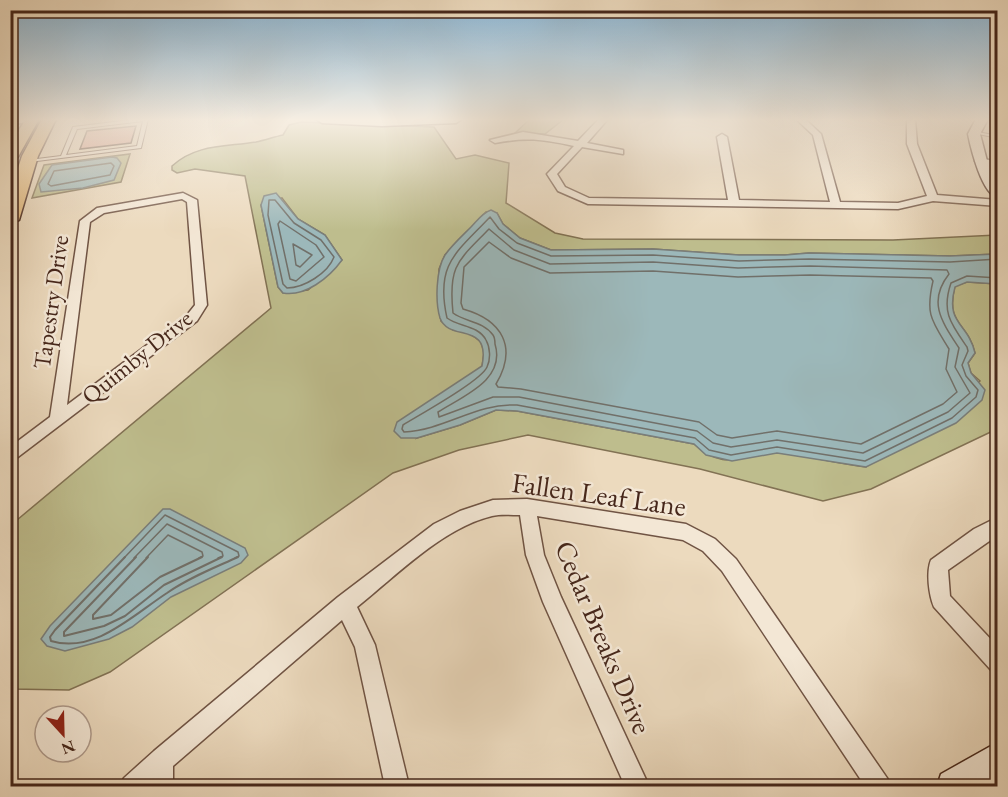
<svg xmlns="http://www.w3.org/2000/svg" width="1008" height="797" viewBox="0 0 1008 797" font-family="'EB Garamond',serif">
<rect width="100%" height="100%" fill="#ecdabe"/>
<filter id="stains"><feTurbulence type="fractalNoise" baseFrequency=".00333" numOctaves="4"/><feColorMatrix values="0 0 0 0 .2 0 0 0 0 .09 0 0 0 0 .02 0 0 0 .5 -.17"/></filter>
<radialGradient id="worn" r=".72"><stop offset=".6" stop-color="#630" stop-opacity="0"/><stop offset="1" stop-color="#630" stop-opacity=".3"/></radialGradient>
<g fill="#bebd8d" stroke="#827254" stroke-width="1.5" fill-rule="evenodd">
<polygon points="530,119 564,119 545,134 515,133"/>
<path d="M301,122l133,5 22,32 19,-4 34,8 -3,40 49,30 28,6 310,1 104,-5v19l-47,2 -141,-3 -24,2h-46l-86,-6 -102,1 -31,-12 -17,-14 -6,-11 -11,-1 -41,43 -6,14 -1,36 3,16 12,9 16,3 12,9 3,11 -2,13 -11,9 -54,63 43,-13 36,-15 21,1 177,33c33,30 48,8 84,9 29,2 59,11 88,14l114,-86 -9,-8 -3,-10 7,-10c-7,-31 -30,-28 -20,-67l12,-4 30,2v145l-126,60 -48,12 -123,-32 -172,-34 -69,15 -66,23 -283,199 -41,18 -58,-1v-164l260,-217 -26,-132 -50,-7 -18,4 -5,-3v-4c24,-22 53,-19 84,-24 9,-2 18,-5 27,-7l6,-10zM282,198l16,21 27,16 17,25 -34,30 -25,3 -5,-6 -17,-82z"/>
<polygon points="130,154 121,182 32,198 44,165"/>
</g>
<g fill="#9cb8ba" stroke="#7a7e7a" stroke-width="1.5">
<polygon points="112,157 117,158 121,163 114,180 83,188 41,192 39,184 52,165"/>
<path d="M276,193l22,26 27,16 17,25c-13,18 -37,37 -59,33l-5,-6 -17,-82 3,-9z"/>
<path d="M491,210l6,3 6,11 17,14 31,12 102,-1 86,6h46l24,-2 141,3 47,-2v30l-30,-2 -12,5c-10,38 13,35 20,66l-7,10 3,10 14,17 -3,10 -26,23 -90,44 -89,-14 -45,8 -26,-6 -12,-11 -177,-33 -21,-1 -36,15 -43,13h-16l-7,-7 3,-9 85,-56c9,-46 -33,-23 -42,-48 -5,-16 -4,-49 5,-63 7,-10 17,-19 26,-28 6,-6 11,-14 20,-17z"/>
<polygon points="163,509 170,509 245,548 248,555 241,563 171,597 132,627 109,639 65,651 47,646 41,639 50,626"/>
</g>
<g fill="none" stroke-linecap="round" stroke-linejoin="round">
<g stroke="#71706a" stroke-width="1.5">
<polygon points="111,163 114,166 110,175 51,186 48,184 54,171"/>
<path d="M269,200h6l19,23 27,17 13,17c-6,16 -30,31 -47,31l-4,-4 -15,-69z"/>
<polygon points="280,221 316,245 324,257 296,281 290,279 278,224"/>
<path d="M489,229l25,21 36,14 103,-2 85,6 72,-2 137,4 2,4c-22,28 -7,48 10,74l-4,19 15,26 -22,19 -85,41 -86,-13 -46,7 -18,-4 -16,-12 -178,-34h-26l-54,20 -1,-5c25,-16 68,-32 57,-68 0,-3 0,-6 -2,-9 -10,-14 -28,-13 -40,-22 -5,-48 5,-52 36,-84z"/>
<path d="M489,242l22,16 39,15 103,-2 85,6 72,-2 121,3 2,3c-8,34 -1,40 16,68l-3,20 11,23 -14,12 -82,40 -84,-13 -45,7 -15,-3 -18,-13 -178,-33 -23,-2 -2,-3c22,-37 6,-64 -33,-75l-2,-6 3,-36z"/>
<polygon points="293,244 312,255 300,267 296,265"/>
<path d="M998,259l-48,3 -141,-3 -70,2 -86,-6 -102,1 -34,-13 -18,-14 -9,-12c-34,36 -55,47 -43,101 12,9 31,7 39,22 4,7 5,19 1,27 -6,14 -68,48 -84,58l-1,4 2,3c41,-2 72,-29 113,-27l178,33 14,12 22,5 46,-8 88,14 87,-43 24,-21 2,-7 -12,-14 -4,-11 6,-14 -1,-4c-16,-23 -26,-35 -16,-64l16,-7 31,2"/>
<polyline points="124,558 165,515 238,552 239,556 235,558"/>
<polyline points="134,558 167,524 222,552 223,556 218,558"/>
<polyline points="146,558 168,535 202,552 203,556 199,558"/>
</g>
<g stroke="#71706a" stroke-width="2">
<path d="M125,557l-70,73 -5,7 1,4c44,13 82,-26 116,-48 21,-15 47,-25 71,-36"/>
<polyline points="136,557 64,632 64,636 104,626 125,616 164,585 222,557"/>
<polyline points="148,557 93,615 93,619 111,615 160,577 202,557"/>
</g>
</g>
<polygon fill="#df9f8d" stroke="#46271b" stroke-width="1.5" points="136,126 131,143 80,149 87,131"/>
<g fill="none" stroke-linecap="round" stroke-linejoin="round">
<g stroke="#705444" stroke-width="2">
<g id="lane">
<path d="M138,119h10l-7,29 -112,14 -2,-1 2,-1 32,-4 12,-29zM143,121l-6,25 -71,9 11,-26z"/>
<polygon points="973,131 998,136 998,138 973,133"/>
</g>
</g>
<g stroke="#705444" stroke-width="3">
<g id="street">
<path d="M599,119h9l-21,24 36,7v4l-41,-7 -25,27 8,13 24,11 139,2 -11,-63 5,-3 5,3 12,63 91,2 -17,-67 -17,-16h9l16,15 19,68 58,1 29,-7 -20,-52v-25h8l2,25 20,51 61,5v6l-65,-5 -35,8 -310,-5 -30,-13 -11,-17 27,-28c-32,-7 -47,-9 -79,-3l-5,-3 33,-8 55,9z"/>
<polygon points="980,158 998,162 998,168 977,163 975,161"/>
<path d="M183,193l14,7 10,105 -10,16 -187,142v-16l40,-30 30,-196 17,-13zM182,199l5,3 8,103 -8,10 -120,90 23,-183 14,-9z"/>
<path d="M527,499l159,25 29,15 21,20 151,219 4,8h-26l-143,-215 -19,-20 -20,-11 -146,-24 7,39 17,42 88,189h-24l-82,-184 -17,-47 -6,-40c-9,0 -20,-1 -28,1 -50,12 -96,60 -135,91l18,38 34,141h-24l-30,-139 -13,-27 -169,146v20h-53l4,-8 30,-27 184,-154 96,-73 26,-13 33,-11z"/>
<path d="M998,517v18l-50,35 2,26 48,51v26l-7,-3 -57,-63c-5,-12 -8,-35 -3,-47l43,-31z"/>
</g>
</g>
<g stroke="#46271b" stroke-width="3">
<g id="secondary">
<polygon points="10,119 28,119 26,122 10,125"/>
<polygon points="316,119 462,119 456,123 382,126 322,123"/>
<path d="M976,119h12l-8,15 7,27 11,19v18c-16,-4 -27,-49 -30,-64z"/>
<polygon points="998,742 998,777 983,786 937,786 941,774"/>
</g>
</g>
<g stroke="#46271b" stroke-width="3">
<g id="primary">
<polygon points="26,119 36,119 38,121 18,157 10,161 10,144"/>
<polygon points="42,119 56,119 38,156 19,220 10,225 10,192 22,156"/>
</g>
</g>
<use href="#lane" fill="#f3e7d5" fill-rule="evenodd"/>
<use href="#street" fill="#f3e7d5" fill-rule="evenodd"/>
<use href="#secondary" fill="#f3e7d5" fill-rule="evenodd"/>
<use href="#primary" fill="#e6bd7f" fill-rule="evenodd"/>
</g>
<linearGradient id="sky" x2="0" y2="1"><stop stop-color="#89b6d6"/><stop offset="0.52" stop-color="#f6eee2"/><stop offset="1" stop-color="#f6eee2" stop-opacity="0"/></linearGradient>
<rect width="1008" height="230" fill="url(#sky)"/>
<g text-anchor="middle" stroke-width="5" stroke-linejoin="round" paint-order="stroke">
<g font-size="24" fill="#46271b" stroke="#f3e7d5">
<text transform="translate(51 302) rotate(-82)" y="8">Tapestry Drive</text>
<text transform="translate(137 357) rotate(-39)" y="8">Quimby Drive</text>
</g>
<g font-size="28" fill="#46271b" stroke="#f3e7d5">
<text transform="translate(599 494) rotate(8)" y="10">Fallen Leaf Lane</text>
<text transform="translate(604 637) rotate(67)" y="10">Cedar Breaks Drive</text>
</g>
</g>
<rect width="1008" height="797" fill="none" stroke="#ecdabe" stroke-width="36"/>
<rect x="12" y="12" width="984" height="773" fill="none" stroke="#46271b" stroke-width="3"/>
<rect x="18" y="18" width="972" height="761" fill="none" stroke="#46271b" stroke-width="1.5"/>
<g transform="translate(63 734) rotate(158)"><circle r="28" fill="#f3e7d5" stroke="#ae9a8b" stroke-width="1.5"/>
<path d="M0-4.5L10 22L0 15L-10 22Z" fill="#8f2418"/>
<text y="-9" font-size="16" font-weight="bold" text-anchor="middle" fill="#46271b">N</text>
</g>
<rect width="100%" height="100%" filter="url(#stains)"/>
<rect width="100%" height="100%" fill="url(#worn)"/>
</svg>
